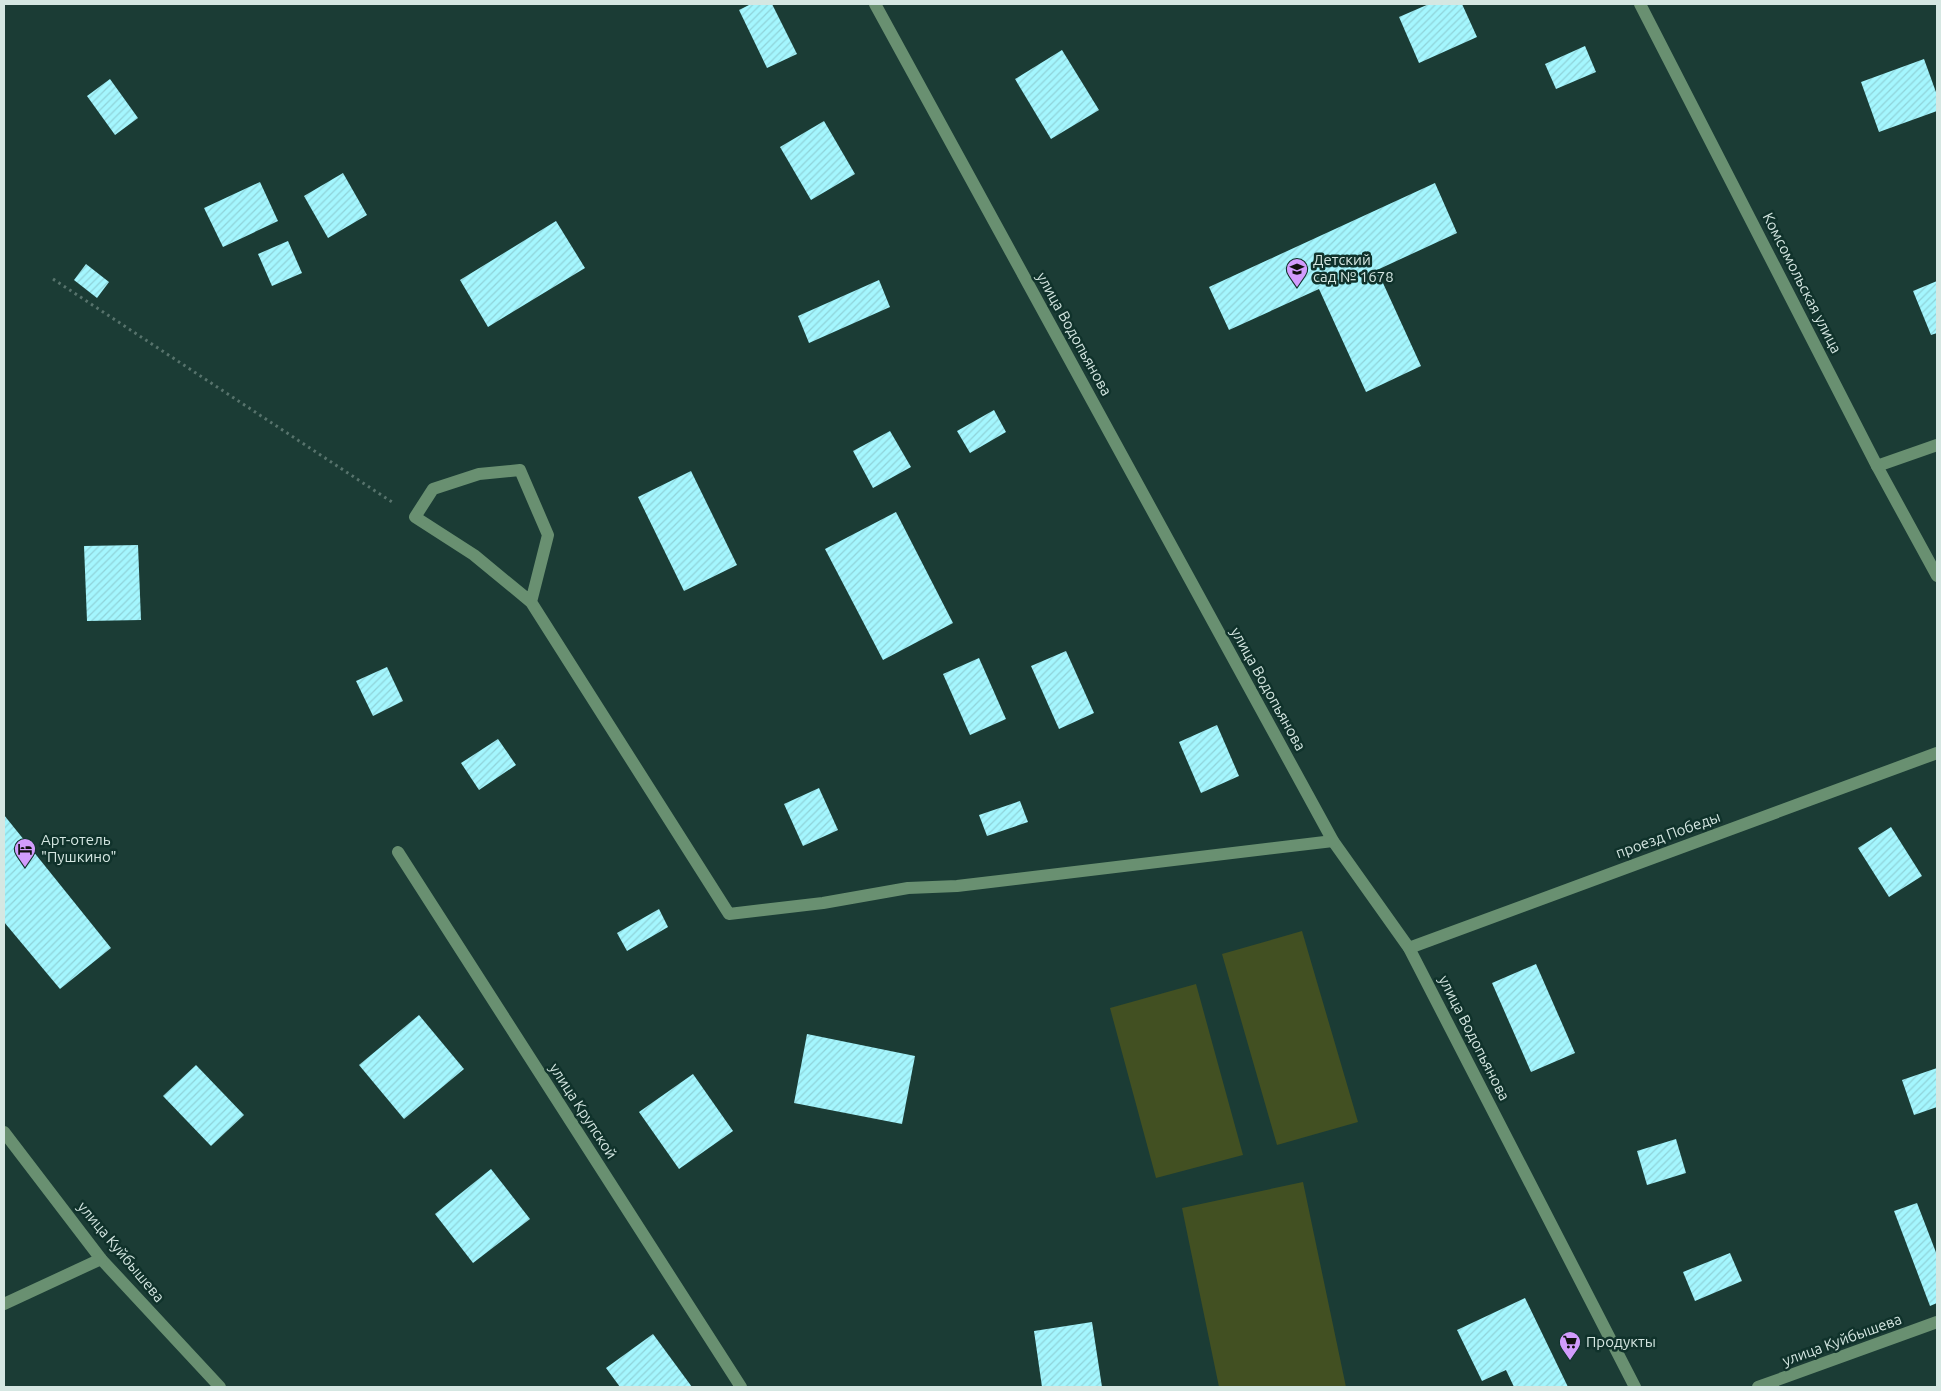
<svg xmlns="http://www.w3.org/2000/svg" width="1941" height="1391" viewBox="0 0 1941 1391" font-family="Ubuntu,sans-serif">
<defs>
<pattern id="building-hatch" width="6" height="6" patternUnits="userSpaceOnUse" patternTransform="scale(1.25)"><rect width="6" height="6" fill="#a4f6fe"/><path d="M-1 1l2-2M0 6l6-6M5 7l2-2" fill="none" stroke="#90d3d9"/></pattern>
</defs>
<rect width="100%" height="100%" fill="#1b3c35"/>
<g fill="#425022">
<polygon points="1302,931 1358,1122 1277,1145 1222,954"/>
<polygon points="1196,984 1243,1155 1156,1178 1110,1008"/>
<polygon points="1303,1182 1346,1387 1219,1387 1182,1208"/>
</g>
<g fill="url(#building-hatch)">
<polygon points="751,4 772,4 797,54 767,68 739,10"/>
<polygon points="1429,4 1462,4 1477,37 1419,63 1399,17"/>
<polygon points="1585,46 1596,72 1556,89 1545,64"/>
<polygon points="1062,50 1099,110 1051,139 1015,79"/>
<polygon points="1924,59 1937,95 1937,111 1879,132 1861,82"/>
<polygon points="110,79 138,118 115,135 87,96"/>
<polygon points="824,121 855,174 811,200 780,147"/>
<polygon points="343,173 367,215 328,238 304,196"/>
<polygon points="260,182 278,221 223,247 204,208"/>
<polygon points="1435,183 1457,233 1377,270 1421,366 1366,392 1319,289 1229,330 1209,287"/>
<polygon points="556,221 585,268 488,327 460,280"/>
<polygon points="288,241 302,273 272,286 258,254"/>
<polygon points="86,264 109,282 97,298 74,280"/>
<polygon points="879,280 890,307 809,343 798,316"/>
<polygon points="1937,281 1937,333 1931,335 1913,291"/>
<polygon points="994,410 1006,432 970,453 957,431"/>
<polygon points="890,431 911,467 873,488 853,451"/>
<polygon points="691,471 737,565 684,591 638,497"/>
<polygon points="896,512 953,623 883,660 825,549"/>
<polygon points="138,545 141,620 87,621 84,546"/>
<polygon points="1066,651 1094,713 1059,729 1031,666"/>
<polygon points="979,658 1006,719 970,735 943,674"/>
<polygon points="387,667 403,701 373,716 356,681"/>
<polygon points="1217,725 1239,776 1201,793 1179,742"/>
<polygon points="498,739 516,765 479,790 461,763"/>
<polygon points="819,788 838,830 803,846 784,804"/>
<polygon points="1020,801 1028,822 987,836 979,815"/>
<polygon points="4,815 111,948 60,989 4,922"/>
<polygon points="1891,827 1922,876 1889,897 1858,848"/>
<polygon points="659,909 668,927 627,951 617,933"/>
<polygon points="1536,964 1575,1053 1531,1072 1492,983"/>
<polygon points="419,1015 464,1069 404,1119 359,1065"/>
<polygon points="807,1034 915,1056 902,1124 794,1103"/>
<polygon points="196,1065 244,1115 211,1146 163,1096"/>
<polygon points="1937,1068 1937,1107 1914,1115 1902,1080"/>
<polygon points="693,1074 733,1131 679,1169 639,1112"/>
<polygon points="1676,1139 1686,1173 1647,1185 1637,1151"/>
<polygon points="491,1169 530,1219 473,1263 435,1214"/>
<polygon points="1917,1203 1937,1255 1937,1303 1930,1306 1894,1211"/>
<polygon points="1730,1253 1742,1281 1695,1301 1683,1272"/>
<polygon points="1525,1298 1568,1387 1514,1387 1506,1370 1482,1381 1457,1330"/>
<polygon points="1092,1322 1102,1387 1042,1387 1034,1331"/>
<polygon points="653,1334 692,1387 620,1387 606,1368"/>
</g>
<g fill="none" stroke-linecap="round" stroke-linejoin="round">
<polyline stroke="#57736c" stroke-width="3" stroke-dasharray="2.5 4" stroke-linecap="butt" points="53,279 395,504"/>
<g stroke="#699071" stroke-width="12">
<polyline points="875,4 1333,841 1409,948 1635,1387"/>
<polyline points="1640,4 1877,466 1937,576"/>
<polyline points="1877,466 1937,445"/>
<polyline points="531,602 474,555 415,517 433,489 479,474 520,470 548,535 531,602 729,914 823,903 908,888 957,886 1333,841"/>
<polyline points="398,852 741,1387"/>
<polyline points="1409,948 1937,753"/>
<polyline points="4,1132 101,1259 220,1387"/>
<polyline points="4,1304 101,1259"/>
<polyline points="1758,1387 1937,1322"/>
</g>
</g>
<defs>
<g id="school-pin" transform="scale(1.125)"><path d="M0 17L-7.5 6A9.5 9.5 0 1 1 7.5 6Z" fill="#d29cfd" stroke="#10322b"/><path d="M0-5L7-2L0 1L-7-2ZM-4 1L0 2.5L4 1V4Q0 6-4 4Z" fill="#111"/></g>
<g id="hotel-pin" transform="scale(1.125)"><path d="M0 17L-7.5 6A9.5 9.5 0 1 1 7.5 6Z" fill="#d29cfd" stroke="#10322b"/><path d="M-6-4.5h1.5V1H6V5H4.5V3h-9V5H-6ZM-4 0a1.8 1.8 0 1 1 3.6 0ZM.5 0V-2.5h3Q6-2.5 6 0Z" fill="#111"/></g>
<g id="supermarket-pin" transform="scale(1.125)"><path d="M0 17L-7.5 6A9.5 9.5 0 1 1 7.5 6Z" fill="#d29cfd" stroke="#10322b"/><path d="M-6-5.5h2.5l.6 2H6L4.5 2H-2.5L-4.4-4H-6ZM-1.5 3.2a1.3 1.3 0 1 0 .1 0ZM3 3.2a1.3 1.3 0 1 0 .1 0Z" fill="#111"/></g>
</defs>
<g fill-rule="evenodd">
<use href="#school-pin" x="1297" y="269"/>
<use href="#hotel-pin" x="25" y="849"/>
<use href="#supermarket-pin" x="1570" y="1342"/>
</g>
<g text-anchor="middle" stroke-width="5" stroke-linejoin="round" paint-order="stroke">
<g font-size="15" fill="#d5e7e2" stroke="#10322b" text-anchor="start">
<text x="1313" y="265">Детский<tspan x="1313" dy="17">сад № 1678</tspan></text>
<text x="41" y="845">Арт-отель<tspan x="41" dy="17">"Пушкино"</tspan></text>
<text x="1586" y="1347">Продукты</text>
</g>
<g font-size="15" fill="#d5e7e2" stroke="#10322b">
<text transform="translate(1802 283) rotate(63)" y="5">Комсомольская улица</text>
<text transform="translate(1074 334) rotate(61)" y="5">улица Водопьянова</text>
<text transform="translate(1268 689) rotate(61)" y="5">улица Водопьянова</text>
<text transform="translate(1668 835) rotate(-20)" y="5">проезд Победы</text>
<text transform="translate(1474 1038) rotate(63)" y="5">улица Водопьянова</text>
<text transform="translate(583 1111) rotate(57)" y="5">улица Крупской</text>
<text transform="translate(121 1252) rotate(50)" y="5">улица Куйбышева</text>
<text transform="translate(1842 1340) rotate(-20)" y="5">улица Куйбышева</text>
</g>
</g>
<rect width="1941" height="1391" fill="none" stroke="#d5e7e2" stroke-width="10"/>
</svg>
